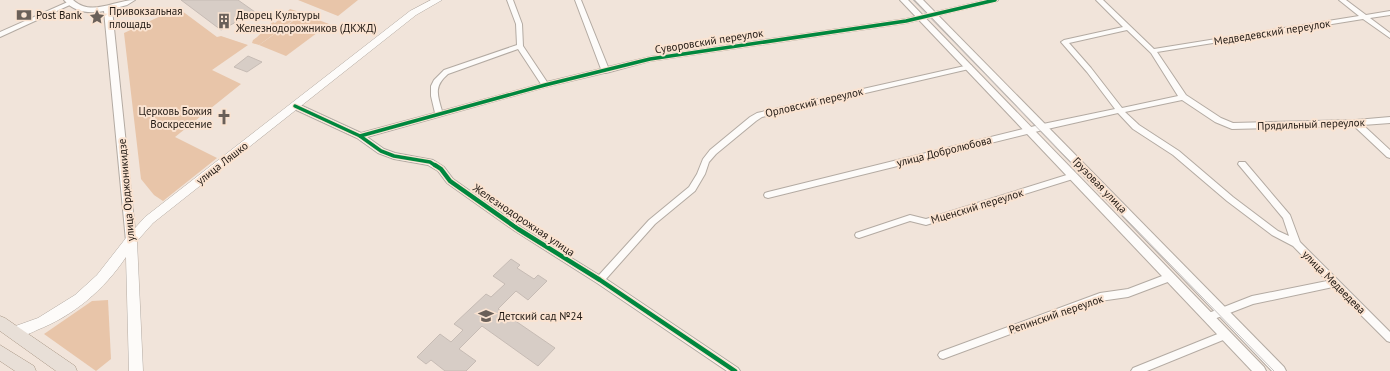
<svg xmlns="http://www.w3.org/2000/svg" width="1390" height="371" viewBox="0 0 1390 371" font-family="'PT Sans',sans-serif">
<rect width="100%" height="100%" fill="#f1e4da"/>
<g fill="#e8c5a9">
<polygon points="298,0 358,0 338,16"/>
<polygon points="178,8 217,37 221,36 248,45 212,70 241,84 175,137 217,158 163,201 154,195 141,179 124,33"/>
<path d="M290,9l13,4 -44,32 -7,-2 1,-3c8,-5 12,-12 20,-18l2,1z"/>
<polygon points="303,14 329,24 286,56 259,45"/>
<polygon points="108,300 111,359 96,371 44,334 92,301"/>
</g>
<g fill="#d7cdc6" stroke="#c6bbb4">
<polygon points="181,0 238,0 255,12 221,30"/>
<polygon points="248,56 262,62 247,72 234,67"/>
<polygon points="511,259 520,265 517,268 534,279 538,275 547,281 528,300 516,291 498,309 555,348 538,366 482,326 459,349 476,361 466,371 445,371 431,360 426,364 417,357 440,334 451,342 463,330 454,324 486,294 491,297 505,284 493,276"/>
</g>
<g fill="none" stroke-linecap="round" stroke-linejoin="round">
<g stroke="#b3aaa2" stroke-width="2">
<g id="minor">
<path d="M507,0h6l9,24 1,22 24,36 54,-13 -26,-69h6l27,67 42,-10 256,-38 81,-19h11l-1,1 -91,22 -256,38 -44,12h-2l-59,14 -178,50 17,12 11,4 38,7 11,7 9,12 68,48 78,48 50,-55 40,-33 8,-13 6,-15 7,-9 40,-33 7,-4 212,-48h2l1,2 -1,2h-2l-207,48 -6,4 -40,33 -7,8 -4,12 -10,17 -40,33 -49,55 132,89 2,3h-13l-130,-88 -82,-52 -68,-48 -9,-12 -10,-6 -34,-6 -16,-6 -21,-15 -65,-30 -1,-2 1,-2h6l63,29 74,-20 -4,-17v-10l3,-6 10,-10 73,-25 -1,-21zM518,49l23,35 -99,27c-5,-17 -8,-25 6,-37z"/>
<path d="M1096,0h7l51,49 205,-33 -20,-16h7l20,15 24,-4v4l-20,3 20,15v5l-27,-19 -206,33 29,43 35,23 12,5 123,-3 34,-3v6l-27,2 27,25v8l-3,-1 -33,-31 -122,3 -17,-7 -33,-22 -57,12 14,13 40,26 54,46 45,34 11,5 -6,-18 -45,-54 1,-2h6l45,53 10,27 90,90v10l-3,-1 -54,-54 -80,17 -44,17 -3,-1 -2,-3 2,-3 46,-18 75,-15 -34,-35 -21,-11 -45,-34 -54,-46 -40,-26 -15,-16 -75,17 -275,68 -3,-1 -1,-2 1,-2 3,-1 275,-68 72,-15 -28,-37 -26,-30 3,-2 59,-13zM1127,30l24,23 27,43 -56,12 -31,-40 -22,-25z"/>
<polygon points="70,1 72,2 72,4 0,37 0,32"/>
<polygon points="1073,173 1076,174 1077,176 1076,178 926,225 910,221 859,238 856,237 855,235 856,233 910,215 926,219"/>
<polygon points="1170,273 1173,274 1174,277 1173,280 1128,297 1100,301 943,359 940,358 938,355 940,352 1100,293 1128,289"/>
<polygon points="1225,331 1228,332 1230,335 1228,338 1147,371 1131,371 1133,368"/>
</g>
</g>
<g stroke="#b3aaa2" stroke-width="2">
<g id="tertiary">
<path d="M64,0h9c19,17 41,0 62,0l-8,5 -15,4 24,232 -1,3 -4,1 -4,-1 -1,-3 -22,-230c-15,3 -30,1 -40,-11z"/>
<polygon points="900,0 908,0 1264,367 1266,371 1252,371"/>
<polygon points="915,0 923,0 1284,367 1286,371 1272,371"/>
</g>
</g>
<g stroke="#b3aaa2" stroke-width="1">
<path id="secondary" d="M431,0h11l-26,15 -263,208 -16,18 6,130h-14l-3,-114c-22,33 -53,59 -89,73 -8,4 -19,9 -27,6l-1,-4 1,-4 28,-10 37,-23 22,-20 29,-37 19,-21 265,-206z"/>
</g>
<g stroke="#a89684" stroke-width="1">
<g id="primary">
<polygon points="0,316 5,318 75,366 77,371 56,371 0,331"/>
<polygon points="0,345 34,366 36,371 15,371 0,361"/>
</g>
</g>
<use href="#minor" fill="#fdfbf9" fill-rule="evenodd"/>
<use href="#tertiary" fill="#fdfbf9" fill-rule="evenodd"/>
<use href="#secondary" fill="#fdfbf9" fill-rule="evenodd"/>
<use href="#primary" fill="#e8dfd7" fill-rule="evenodd"/>
<polyline stroke="#c5c1bf" stroke-width="1" points="913,0 1274,371"/>
<g stroke="#fae3d1" stroke-width="5.5">
<g id="cycleway-far1">
<polyline points="295,106 360,136 381,151 394,156 430,162 436,166"/>
<polyline points="360,136 545,85 650,59 906,21 995,0"/>
</g>
</g>
<g stroke="#fae3d1" stroke-width="7">
<polyline id="cycleway" points="435,165 441,169 450,181 518,229 600,280 735,371"/>
</g>
<use href="#cycleway-far1" stroke="#00873e" stroke-width="3.5"/>
<use href="#cycleway" stroke="#00873e" stroke-width="4.5"/>
</g>
<defs>
<g id="bank-bare" transform="scale(1.2)"><path d="M-6-4H6V4H-6ZM0-2.3a2.3 2.3 0 1 0 0 4.6a2.3 2.3 0 1 0 0-4.6Z" fill="#6a6059" stroke="#fae3d1" stroke-width="2.5" paint-order="stroke"/></g>
<g id="sight-bare" transform="scale(1.2)"><path d="M0-6L1.8-2.2L6-1.7L2.9 1.2L3.7 5.4L0 3.3L-3.7 5.4L-2.9 1.2L-6-1.7L-1.8-2.2Z" fill="#6a6059" stroke="#fae3d1" stroke-width="2.5" paint-order="stroke"/></g>
<g id="building-bare" transform="scale(1.2)"><path d="M-4-6H4V6H1V3H-1V6H-4ZM-2.5-4.3h1.7v1.8h-1.7ZM.8-4.3h1.7v1.8H.8ZM-2.5-1h1.7V.8h-1.7ZM.8-1h1.7V.8H.8Z" fill="#6a6059" stroke="#fae3d1" stroke-width="2.5" paint-order="stroke"/></g>
<g id="church-bare" transform="scale(1.2)"><path d="M-1.2-6h2.4v3.5h3.3v2.4h-3.3V6h-2.4V-.1h-3.3v-2.4h3.3Z" fill="#6a6059" stroke="#fae3d1" stroke-width="2.5" paint-order="stroke"/></g>
<g id="school-bare" transform="scale(1.2)"><path d="M0-5L7-2L0 1L-7-2ZM-4 1L0 2.5L4 1V4Q0 6-4 4Z" fill="#6a6059" stroke="#fae3d1" stroke-width="2.5" paint-order="stroke"/></g>
</defs>
<g fill-rule="evenodd">
<use href="#bank-bare" x="24" y="15"/>
<use href="#sight-bare" x="97" y="17"/>
<use href="#building-bare" x="224" y="21"/>
<use href="#church-bare" x="224" y="117"/>
<use href="#school-bare" x="486" y="316"/>
</g>
<g text-anchor="middle" stroke-width="4" stroke-linejoin="round" paint-order="stroke">
<g font-size="11" fill="#211913" stroke="#fae3d1" text-anchor="start">
<text x="109" y="15">Привокзальная<tspan x="109" dy="13">площадь</tspan></text>
<text x="36" y="19">Post Bank</text>
<text x="236" y="19">Дворец Культуры<tspan x="236" dy="13">Железнодорожников (ДКЖД)</tspan></text>
<text x="212" y="115" text-anchor="end">Церковь Божия<tspan x="212" dy="13">Воскресение</tspan></text>
<text x="498" y="320">Детский сад №24</text>
</g>
<g font-size="11" fill="#211913" stroke="#fae3d1">
<text transform="translate(1272 32) rotate(-9)" y="4">Медведевский переулок</text>
<text transform="translate(709 41) rotate(-9)" y="4">Суворовский переулок</text>
<text transform="translate(814 102) rotate(-13)" y="4">Орловский переулок</text>
<text transform="translate(1311 124) rotate(-2)" y="4">Прядильный переулок</text>
<text transform="translate(944 151) rotate(-14)" y="4">улица Добролюбова</text>
<text transform="translate(222 163) rotate(-38)" y="4">улица Ляшко</text>
<text transform="translate(1100 185) rotate(46)" y="4">Грузовая улица</text>
<text transform="translate(126 190) rotate(-95)" y="4">улица Орджоникидзе</text>
<text transform="translate(977 206) rotate(-17)" y="4">Мценский переулок</text>
<text transform="translate(524 220) rotate(34)" y="4">Железнодорожная улица</text>
<text transform="translate(1334 282) rotate(45)" y="4">улица Медведева</text>
<text transform="translate(1056 314) rotate(-19)" y="4">Репинский переулок</text>
</g>
</g>
</svg>
